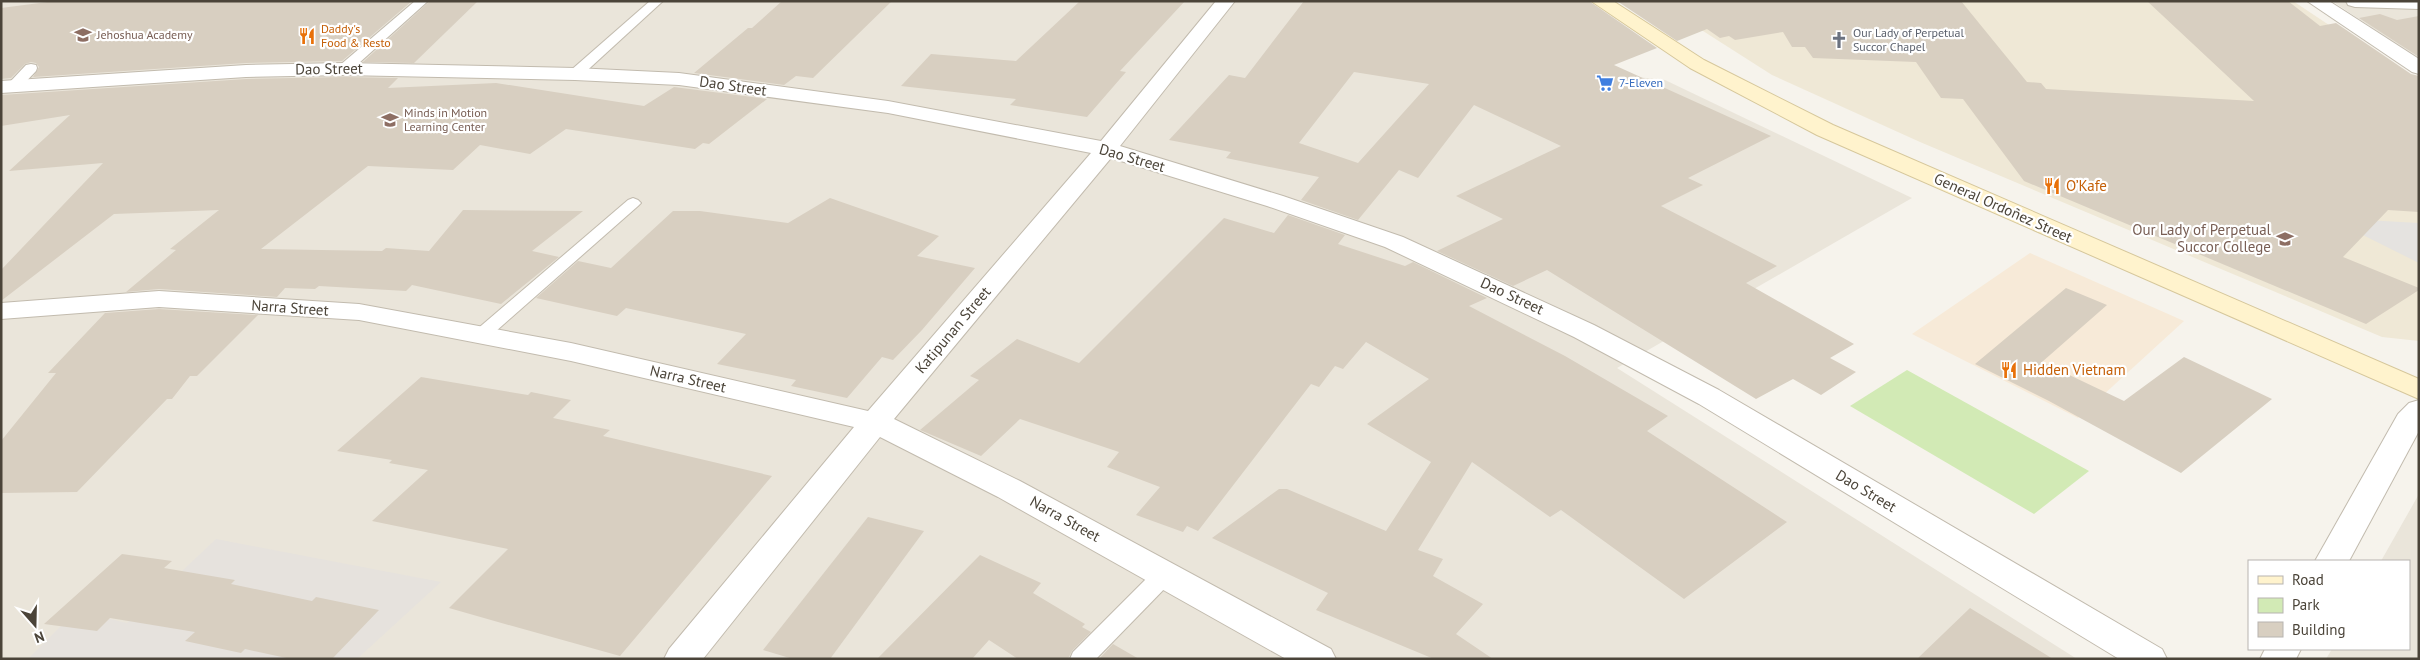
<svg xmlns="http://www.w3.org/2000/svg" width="2420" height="660" viewBox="0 0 2420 660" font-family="'PT Sans',sans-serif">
<rect width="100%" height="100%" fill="#f6f3ec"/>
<g fill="#eae5da">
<polygon points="1,1 1440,1 1589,72 1665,80 1912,198 1617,368 2077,659 1,659"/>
<polygon points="2332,1 2419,1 2419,59"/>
<polygon points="2419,494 2419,659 2326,659 2332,649 2409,649 2409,561 2381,561"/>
</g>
<polygon fill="#f7ead8" points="2030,253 2184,321 2078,418 1912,334"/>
<polygon fill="#e6e2dd" points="216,539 441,582 357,659 28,659 76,611 127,623"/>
<polygon fill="#efe8d6" points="1656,1 2293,1 2419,85 2419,341 2382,337 1920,142 1772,75"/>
<polygon fill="#d2eab5" points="1907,370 2089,471 2034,514 1850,406"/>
<polygon fill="#e5e3e0" points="2329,218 2419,223 2419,263"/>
<g fill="#d8cfc1" fill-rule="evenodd">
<polygon points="55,1 412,1 342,61 246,63 33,77 39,67 36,63 31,62 25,64 11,78 1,79 1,8"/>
<polygon points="430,1 478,1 414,63 363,62"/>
<polygon points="782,1 892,1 813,78 796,76 784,85 694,73 748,28 752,28"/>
<polygon points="1080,1 1185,1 1120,71 1126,72 1087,117 1010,105 1016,99 901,86 931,54 1016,61"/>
<path d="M1304,1h285l68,47 -43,17 157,71 -83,42 15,7 -42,21 116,60 -31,17 108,61 -24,14 26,14 -35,23 -28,-16 -37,20 -209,-129 -34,16 -76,-35 66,-32 -47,-23 105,-50 -87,-41 -56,73 -19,-8 -41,50 -57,-20 18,-23 -93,-19 5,-6 -62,-12 60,-65 16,3zM1354,72l75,12 -71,79 -59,-20z"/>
<polygon points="1617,1 1961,1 2027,82 2041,83 2046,89 2254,101 2147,1 2288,1 2320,26 2336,23 2411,74 2419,76 2419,212 2388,210 2343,257 2419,288 2419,290 2366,324 2024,181 1963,99 1941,98 1916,62 1813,58 1805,47 1792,47 1783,32 1735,40 1729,36 1720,38 1707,29 1677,41"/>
<polygon points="2380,14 2397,20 2419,16 2419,57 2359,18"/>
<polygon points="344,77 398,78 388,88 496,83 644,106 674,87 767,99 709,144 703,143 695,149 566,129 530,154 480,145 453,170 368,166 261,249 382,251 386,248 429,251 463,210 583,211 532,251 559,257 501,304 412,285 406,291 319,286 315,289 285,288 277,297 159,289 126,292 176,250 170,249 219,210 114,214 1,301 1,270 103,163 9,171 70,115 1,126 1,95 246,79"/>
<polygon points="830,198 939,236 917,256 975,268 922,330 893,360 882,357 847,398 791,386 796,380 717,364 746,334 626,308 617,316 536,298 578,261 611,268 673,211 700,211 788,223"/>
<polygon points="1288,215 1345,235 1338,244 1405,266 1413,262 1487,298 1469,306 1565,356 1668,416 1647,431 1787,522 1684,599 1561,510 1550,517 1472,462 1418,550 1443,559 1433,576 1483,604 1456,634 1493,659 1434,659 1316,610 1328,593 1212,538 1279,489 1287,489 1386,531 1431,462 1367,424 1429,379 1366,342 1343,369 1335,366 1319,387 1311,384 1198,531 1187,526 1183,532 1136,515 1160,487 1107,467 1119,452 1020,419 981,456 920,430 979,380 970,376 1017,339 1079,363 1224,218 1274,233"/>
<polygon points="2066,288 2107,305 2042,362 2124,401 2184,357 2272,399 2181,473 2049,401 1975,364"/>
<polygon points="159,309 258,315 197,376 190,376 172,399 167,399 77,492 1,493 1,441 56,373 48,373 105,313"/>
<polygon points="421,377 528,395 531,392 571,400 553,418 610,430 603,436 772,476 620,656 505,624 449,608 508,549 372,521 428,470 389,463 392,460 337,451"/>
<polygon points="868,517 924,531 830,659 793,659 763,650"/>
<polygon points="122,554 172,561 164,568 235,580 231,584 312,601 316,597 379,610 332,659 291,659 245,649 241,653 185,641 195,632 110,618 97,631 44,624"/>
<polygon points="980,555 1041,583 1033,593 1085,624 1082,627 1091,632 1072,651 1068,659 1018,659 989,640 972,659 877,659"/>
<polygon points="1970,608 2053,659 1917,659"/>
<polygon points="1113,644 1139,659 1099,659"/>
</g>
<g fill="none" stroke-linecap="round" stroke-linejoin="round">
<g stroke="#c2bbae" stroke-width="2">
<g id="lane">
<polygon points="415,1 428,1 349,72 339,72 338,69 339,66"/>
<polygon points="650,1 663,1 580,77 570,77 568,74 570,71"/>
<polygon points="31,64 36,65 37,68 36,71 19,89 9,89 7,86 9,83 26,65"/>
<polygon points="633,198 638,200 641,203 638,206 487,339 475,339 472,335 475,331 628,200"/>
<polygon points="1165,566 1173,568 1176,574 1173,580 1096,659 1070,659 1073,652 1157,568"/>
</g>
</g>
<g stroke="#c2bbae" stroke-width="2">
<g id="street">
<polygon points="1216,1 1235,1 1120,146 1283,196 1403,237 1594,325 1719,390 2162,649 2167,659 2119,659 1699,404 1574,337 1385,247 1267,206 1111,158 894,419 1020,481 1331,649 1336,659 1286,659 998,497 880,437 703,659 664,659 669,649 854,427 571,361 359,320 159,307 1,319 1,303 159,291 359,304 571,343 868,411 1091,153 888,113 679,85 575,80 344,75 246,77 1,93 1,81 246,65 344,63 575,68 679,73 888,101 1101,141"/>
<polygon points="2307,1 2329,1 2419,59 2419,74 2412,72"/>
<polygon points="2346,1 2419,1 2419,9 2355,7 2348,5"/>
<polygon points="2419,400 2419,431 2349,561 2315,561 2398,414 2409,403"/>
<polygon points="2265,649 2301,649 2296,659 2260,659"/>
</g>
</g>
<g stroke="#d6c79b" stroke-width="2">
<polygon id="secondary" points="1591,1 1613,1 1704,60 1833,125 2419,379 2419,399 1817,135 1690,68"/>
</g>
<use href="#lane" fill="#fff" fill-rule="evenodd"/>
<use href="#street" fill="#fff" fill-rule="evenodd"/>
<use href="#secondary" fill="#fff3cd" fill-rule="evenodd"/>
</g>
<defs>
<g id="school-bare" transform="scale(1.35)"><path d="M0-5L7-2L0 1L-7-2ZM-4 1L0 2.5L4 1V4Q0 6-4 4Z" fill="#8d6e63" stroke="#fff" stroke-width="2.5" paint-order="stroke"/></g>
<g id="restaurant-bare" transform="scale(1.35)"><path d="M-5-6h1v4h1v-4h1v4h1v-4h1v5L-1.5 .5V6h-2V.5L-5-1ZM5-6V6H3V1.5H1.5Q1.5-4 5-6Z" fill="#e8710a" stroke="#fff" stroke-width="2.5" paint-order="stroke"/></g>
<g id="church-bare" transform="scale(1.35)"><path d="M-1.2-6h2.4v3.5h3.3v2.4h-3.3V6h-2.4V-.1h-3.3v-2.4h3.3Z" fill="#6b7280" stroke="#fff" stroke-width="2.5" paint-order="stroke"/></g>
<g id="supermarket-bare" transform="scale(1.35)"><path d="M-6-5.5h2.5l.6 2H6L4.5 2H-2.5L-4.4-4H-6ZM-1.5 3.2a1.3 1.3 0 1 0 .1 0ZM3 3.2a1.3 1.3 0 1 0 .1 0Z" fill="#3f7fe0" stroke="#fff" stroke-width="2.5" paint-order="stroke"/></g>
<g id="university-bare" transform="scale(1.35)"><path d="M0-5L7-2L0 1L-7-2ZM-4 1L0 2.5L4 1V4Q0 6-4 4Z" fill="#8d6e63" stroke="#fff" stroke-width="2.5" paint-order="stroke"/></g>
</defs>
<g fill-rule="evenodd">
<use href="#school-bare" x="83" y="35"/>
<use href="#restaurant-bare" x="307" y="36"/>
<use href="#church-bare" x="1839" y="40"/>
<use href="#supermarket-bare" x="1605" y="83"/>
<use href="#school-bare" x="390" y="120"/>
<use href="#restaurant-bare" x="2052" y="186"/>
<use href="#university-bare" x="2285" y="239"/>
<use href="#restaurant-bare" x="2009" y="370"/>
</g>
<g text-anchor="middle" stroke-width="4.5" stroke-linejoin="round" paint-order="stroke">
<g font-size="12" fill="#c56008" stroke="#fff" text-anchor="start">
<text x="321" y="33">Daddy's<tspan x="321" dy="14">Food &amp; Resto</tspan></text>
</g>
<g font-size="12" fill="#5b616d" stroke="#fff" text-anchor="start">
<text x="1853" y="37">Our Lady of Perpetual<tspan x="1853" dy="14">Succor Chapel</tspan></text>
</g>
<g font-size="12" fill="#785e54" stroke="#fff" text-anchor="start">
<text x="97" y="39">Jehoshua Academy</text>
<text x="404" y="117">Minds in Motion<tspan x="404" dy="14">Learning Center</tspan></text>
</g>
<g font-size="12" fill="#366cbe" stroke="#fff" text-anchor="start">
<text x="1619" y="87">7-Eleven</text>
</g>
<g font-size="15" fill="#4b4439" stroke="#fff">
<text transform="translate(329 69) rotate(-1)" y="5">Dao Street</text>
<text transform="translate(733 86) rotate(8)" y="5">Dao Street</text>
<text transform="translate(1132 158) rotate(16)" y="5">Dao Street</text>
<text transform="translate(2003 208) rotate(24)" y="5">General Ordoñez Street</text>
<text transform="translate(1512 296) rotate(25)" y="5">Dao Street</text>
<text transform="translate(290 308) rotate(4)" y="5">Narra Street</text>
<text transform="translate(953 330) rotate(-50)" y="5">Katipunan Street</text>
<text transform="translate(688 379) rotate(13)" y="5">Narra Street</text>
<text transform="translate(1866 491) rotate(31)" y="5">Dao Street</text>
<text transform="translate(1065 519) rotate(29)" y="5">Narra Street</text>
</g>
<g font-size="15" fill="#c56008" stroke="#fff" text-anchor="start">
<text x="2066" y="191">O’Kafe</text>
<text x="2023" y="375">Hidden Vietnam</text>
</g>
<g font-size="15" fill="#785e54" stroke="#fff" text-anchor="end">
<text x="2271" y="235">Our Lady of Perpetual<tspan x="2271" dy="17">Succor College</tspan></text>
</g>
</g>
<rect width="2420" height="660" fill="none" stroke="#4b4439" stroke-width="5"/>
<rect x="2248" y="560" width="162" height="90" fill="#ffffff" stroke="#b7b4b0"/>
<rect x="2258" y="576" width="25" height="8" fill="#fff3cd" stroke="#b7b4b0"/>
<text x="2292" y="585" font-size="15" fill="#4b4439">Road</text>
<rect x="2258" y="598" width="25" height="15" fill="#d2eab5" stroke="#b7b4b0"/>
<text x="2292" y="610" font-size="15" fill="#4b4439">Park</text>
<rect x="2258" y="622" width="25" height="15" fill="#d8cfc1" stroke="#b7b4b0"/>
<text x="2292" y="635" font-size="15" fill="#4b4439">Building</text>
<g transform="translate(35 625) rotate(160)" stroke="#ffffff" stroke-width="4" paint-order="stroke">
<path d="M0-4L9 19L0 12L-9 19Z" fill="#4b4439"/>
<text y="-8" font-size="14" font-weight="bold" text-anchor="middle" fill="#4b4439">N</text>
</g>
</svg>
